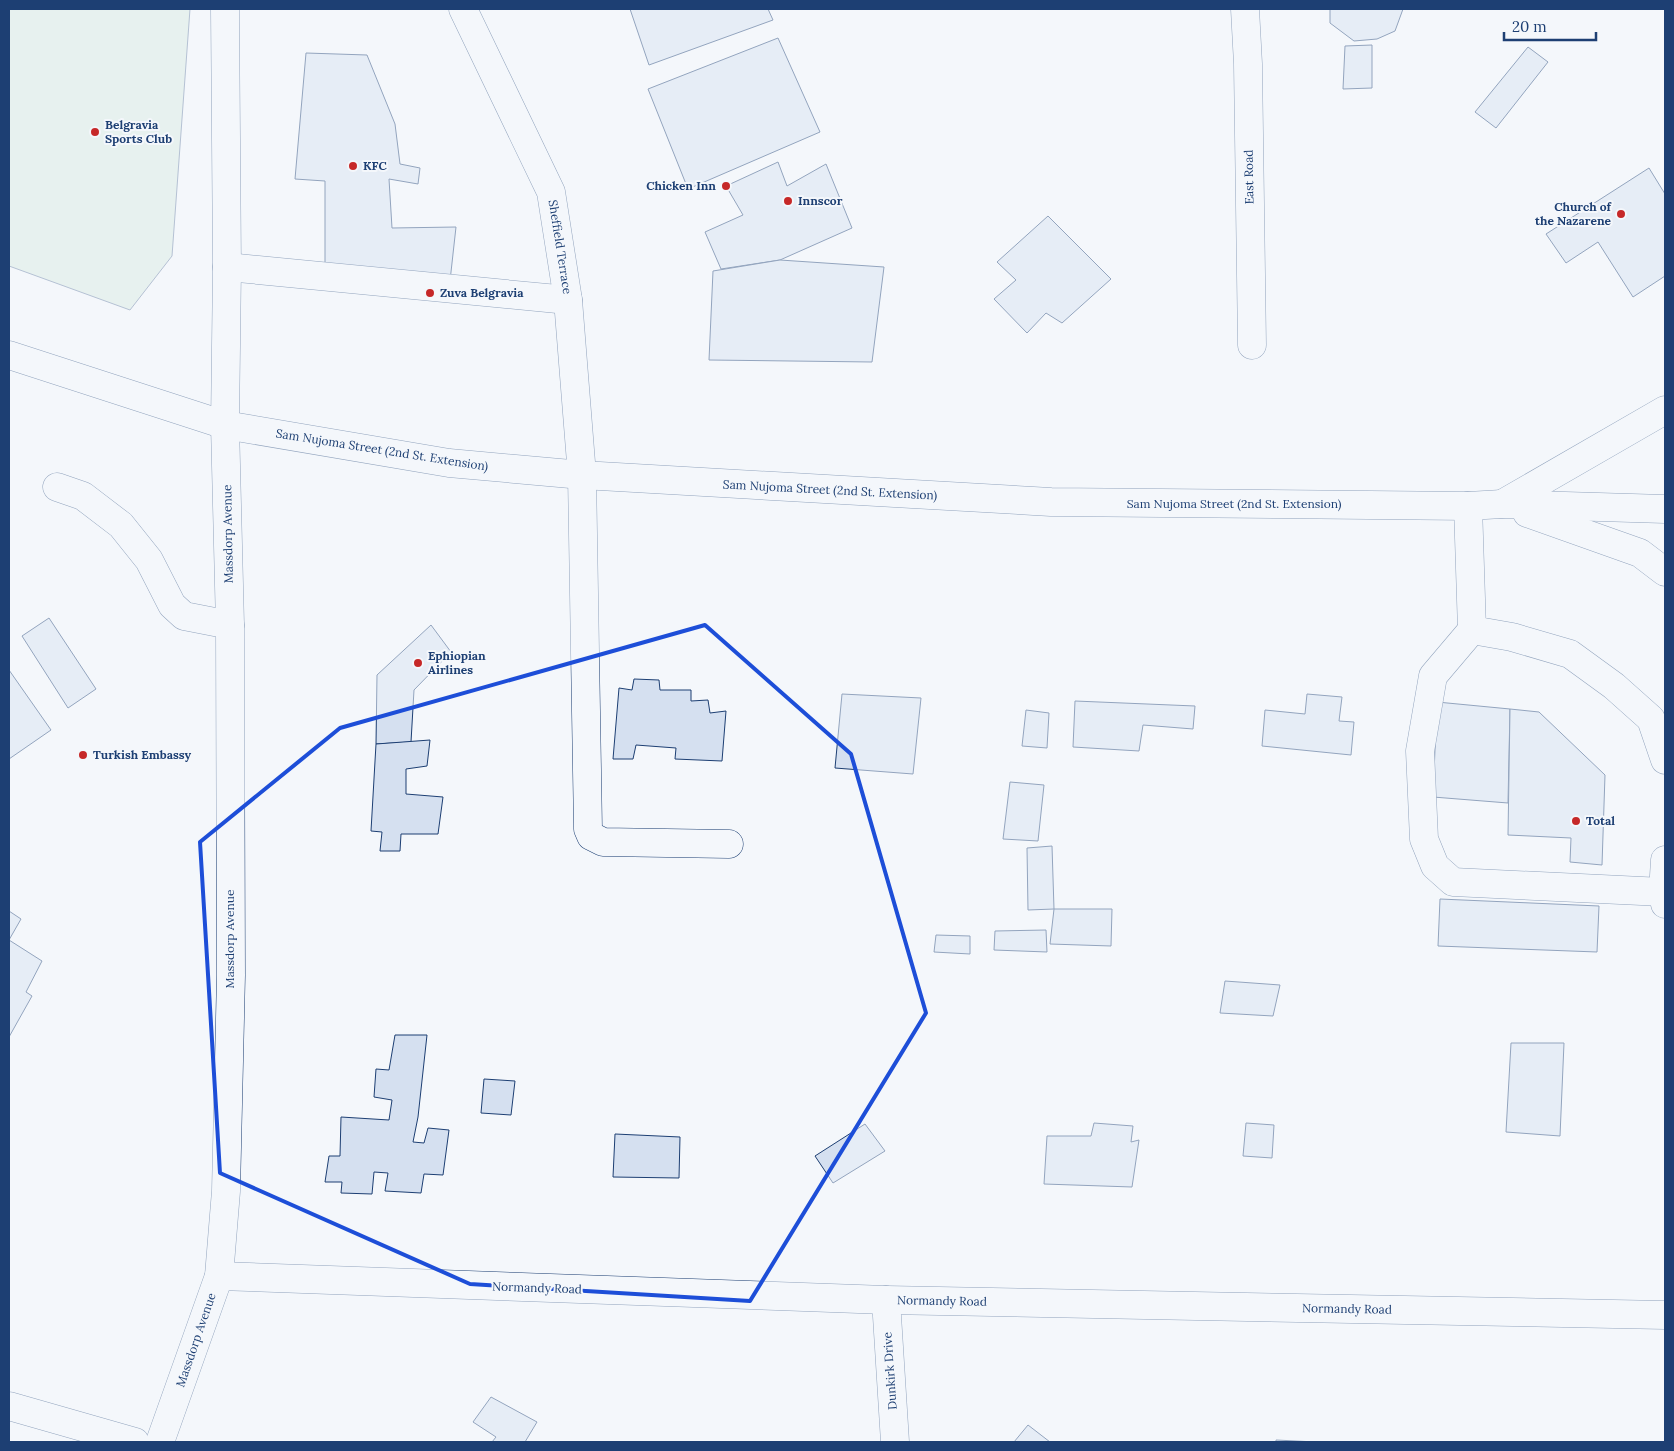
<svg xmlns="http://www.w3.org/2000/svg" width="1674" height="1451" viewBox="0 0 1674 1451" font-family="Lora,serif">
<rect width="100%" height="100%" fill="#f4f7fb"/>
<polygon fill="#d7e8df" stroke="#687fa3" points="9,9 190,9 172,256 130,310 9,266"/>
<g fill="#d5e0f0" stroke="#1d3f73">
<polygon points="630,9 768,9 773,20 649,65"/>
<polygon points="1330,9 1403,9 1395,31 1377,39 1354,41 1330,23"/>
<polygon points="778,38 820,132 688,189 648,89"/>
<polygon points="1372,45 1372,88 1343,89 1345,46"/>
<polygon points="1528,47 1548,62 1496,128 1475,112"/>
<polygon points="306,53 367,55 395,124 400,164 420,168 418,184 389,179 392,228 456,227 450,281 325,274 325,181 295,179"/>
<polygon points="778,162 787,186 826,164 852,228 780,260 721,269 705,232 743,215 726,186"/>
<polygon points="1649,168 1665,194 1665,276 1633,297 1598,242 1566,263 1546,234"/>
<polygon points="1048,216 1111,279 1062,323 1046,313 1027,333 994,299 1016,280 997,262"/>
<polygon points="780,260 884,267 872,362 709,360 713,271"/>
<polygon points="49,618 96,689 68,708 22,636"/>
<polygon points="431,625 451,652 414,690 411,742 376,744 377,675"/>
<polygon points="9,670 51,730 9,759"/>
<polygon points="634,679 659,680 660,690 691,690 691,701 708,700 710,713 726,711 722,761 675,759 676,748 636,745 633,759 613,759 619,688 632,690"/>
<polygon points="842,694 921,698 913,774 835,768"/>
<polygon points="1307,694 1342,697 1339,721 1354,722 1351,755 1262,746 1265,710 1305,714"/>
<polygon points="1075,701 1195,706 1193,729 1143,725 1139,751 1073,747"/>
<polygon points="1437,702 1510,709 1508,803 1433,797"/>
<polygon points="1510,709 1539,712 1605,775 1602,865 1570,862 1571,838 1508,835"/>
<polygon points="1026,710 1049,713 1047,748 1022,746"/>
<polygon points="430,740 427,766 406,769 406,794 443,797 438,834 401,834 400,851 380,851 382,832 371,831 376,744"/>
<polygon points="1010,782 1044,785 1038,841 1003,839"/>
<polygon points="1052,846 1054,909 1028,910 1027,848"/>
<polygon points="1440,899 1599,906 1597,952 1438,946"/>
<polygon points="1054,909 1112,909 1111,946 1050,944"/>
<polygon points="9,911 21,919 9,940 42,961 26,992 32,996 9,1037"/>
<polygon points="1046,930 1047,952 994,950 995,931"/>
<polygon points="936,935 970,936 970,954 934,952"/>
<polygon points="1225,981 1280,985 1273,1016 1220,1013"/>
<polygon points="395,1035 427,1035 418,1117 413,1142 424,1143 428,1128 449,1130 443,1175 424,1174 421,1193 385,1191 388,1173 374,1172 372,1194 341,1193 342,1182 325,1182 329,1156 340,1156 341,1117 389,1120 392,1100 374,1097 376,1069 389,1070"/>
<polygon points="1511,1043 1564,1043 1560,1136 1506,1132"/>
<polygon points="484,1079 515,1081 511,1115 481,1113"/>
<polygon points="1094,1123 1133,1126 1131,1142 1139,1140 1132,1187 1044,1184 1047,1136 1091,1136"/>
<polygon points="1246,1123 1274,1125 1272,1158 1243,1156"/>
<polygon points="865,1124 885,1151 833,1183 815,1156"/>
<polygon points="615,1134 680,1137 679,1178 613,1177"/>
<polygon points="491,1397 537,1422 525,1442 492,1442 496,1437 473,1422"/>
<polygon points="1028,1425 1050,1442 1014,1442"/>
<polygon points="1276,1440 1316,1442 1276,1442"/>
</g>
<g fill="none" stroke-linecap="round" stroke-linejoin="round">
<g stroke="#1d3f73" stroke-width="29">
<g id="minor">
<polyline points="463,9 551,192 568,300 582,475 588,829 591,836 603,842 729,844"/>
<polyline points="1245,9 1248,64 1252,345"/>
<polyline points="227,267 568,300"/>
<polyline points="57,487 83,496 121,525 149,560 172,605 184,616 230,625"/>
<polyline points="1468,506 1472,630 1512,637 1570,654 1614,686 1651,719 1665,760"/>
<polyline points="1472,630 1433,676 1420,751 1424,839 1435,866 1453,882 1663,892"/>
<polyline points="1665,860 1663,892 1665,904"/>
<polyline points="219,1276 886,1300 1665,1315"/>
<polyline points="886,1300 895,1442"/>
<polyline points="9,1406 135,1442"/>
<polyline points="160,1442 219,1276 226,1191 231,975 230,625 225,425 227,267 225,9"/>
</g>
</g>
<g stroke="#1d3f73" stroke-width="29">
<g id="highway">
<polyline points="9,355 225,425 449,463 582,475 1051,502 1468,506 1502,504 1665,509"/>
<polyline points="1502,504 1665,410"/>
<polyline points="1527,513 1640,553 1665,572"/>
</g>
</g>
<use href="#minor" stroke="#f4f7fb" stroke-width="28"/>
<use href="#highway" stroke="#f4f7fb" stroke-width="28"/>
</g>
<path d="M0 0H1674V1451H0ZM705,625l146,129 75,259 -176,288 -280,-17 -250,-111 -20,-331 140,-114z" fill="#f4f7fb" fill-opacity=".55" fill-rule="evenodd"/>
<path fill="none" stroke="#1d4ed8" stroke-width="4" stroke-linejoin="round" d="M705,625l146,129 75,259 -176,288 -280,-17 -250,-111 -20,-331 140,-114z"/>
<g fill="#c62828" stroke="#f4f7fb" stroke-width="2">
<circle cx="95" cy="132" r="5"/>
<circle cx="353" cy="166" r="5"/>
<circle cx="726" cy="186" r="5"/>
<circle cx="788" cy="201" r="5"/>
<circle cx="1621" cy="214" r="5"/>
<circle cx="430" cy="293" r="5"/>
<circle cx="418" cy="663" r="5"/>
<circle cx="83" cy="755" r="5"/>
<circle cx="1576" cy="821" r="5"/>
</g>
<g text-anchor="middle" stroke-width="4" stroke-linejoin="round" paint-order="stroke">
<g font-size="12" font-weight="bold" fill="#1d3f73" stroke="#f4f7fb" text-anchor="start">
<text x="105" y="129">Belgravia<tspan x="105" dy="14">Sports Club</tspan></text>
<text x="363" y="170">KFC</text>
<text x="716" y="190" text-anchor="end">Chicken Inn</text>
<text x="798" y="205">Innscor</text>
<text x="1611" y="211" text-anchor="end">Church of<tspan x="1611" dy="14">the Nazarene</tspan></text>
<text x="440" y="297">Zuva Belgravia</text>
<text x="428" y="660">Ephiopian<tspan x="428" dy="14">Airlines</tspan></text>
<text x="93" y="759">Turkish Embassy</text>
<text x="1586" y="825">Total</text>
</g>
<g font-size="12" fill="#1d3f73" stroke="#f4f7fb">
<text transform="translate(1249 177) rotate(-91)" y="4">East Road</text>
<text transform="translate(560 247) rotate(81)" y="4">Sheffield Terrace</text>
<text transform="translate(382 450) rotate(9)" y="4">Sam Nujoma Street (2nd St. Extension)</text>
<text transform="translate(830 490) rotate(3)" y="4">Sam Nujoma Street (2nd St. Extension)</text>
<text x="1234" y="508">Sam Nujoma Street (2nd St. Extension)</text>
<text transform="translate(228 534) rotate(-91)" y="4">Massdorp Avenue</text>
<text transform="translate(230 939) rotate(-90)" y="4">Massdorp Avenue</text>
<text transform="translate(537 1288) rotate(2)" y="4">Normandy Road</text>
<text transform="translate(942 1301) rotate(1)" y="4">Normandy Road</text>
<text transform="translate(1347 1309) rotate(1)" y="4">Normandy Road</text>
<text transform="translate(196 1340) rotate(-71)" y="4">Massdorp Avenue</text>
<text transform="translate(890 1371) rotate(-94)" y="4">Dunkirk Drive</text>
</g>
</g>
<rect width="1674" height="1451" fill="none" stroke="#1d3f73" stroke-width="20"/>
<path d="M1504 32v8h92v-8" fill="none" stroke="#1d3f73" stroke-width="2.5"/>
<text x="1512" y="32" font-size="15" fill="#1d3f73" stroke="#f4f7fb" stroke-width="4" paint-order="stroke">20 m</text>
</svg>
